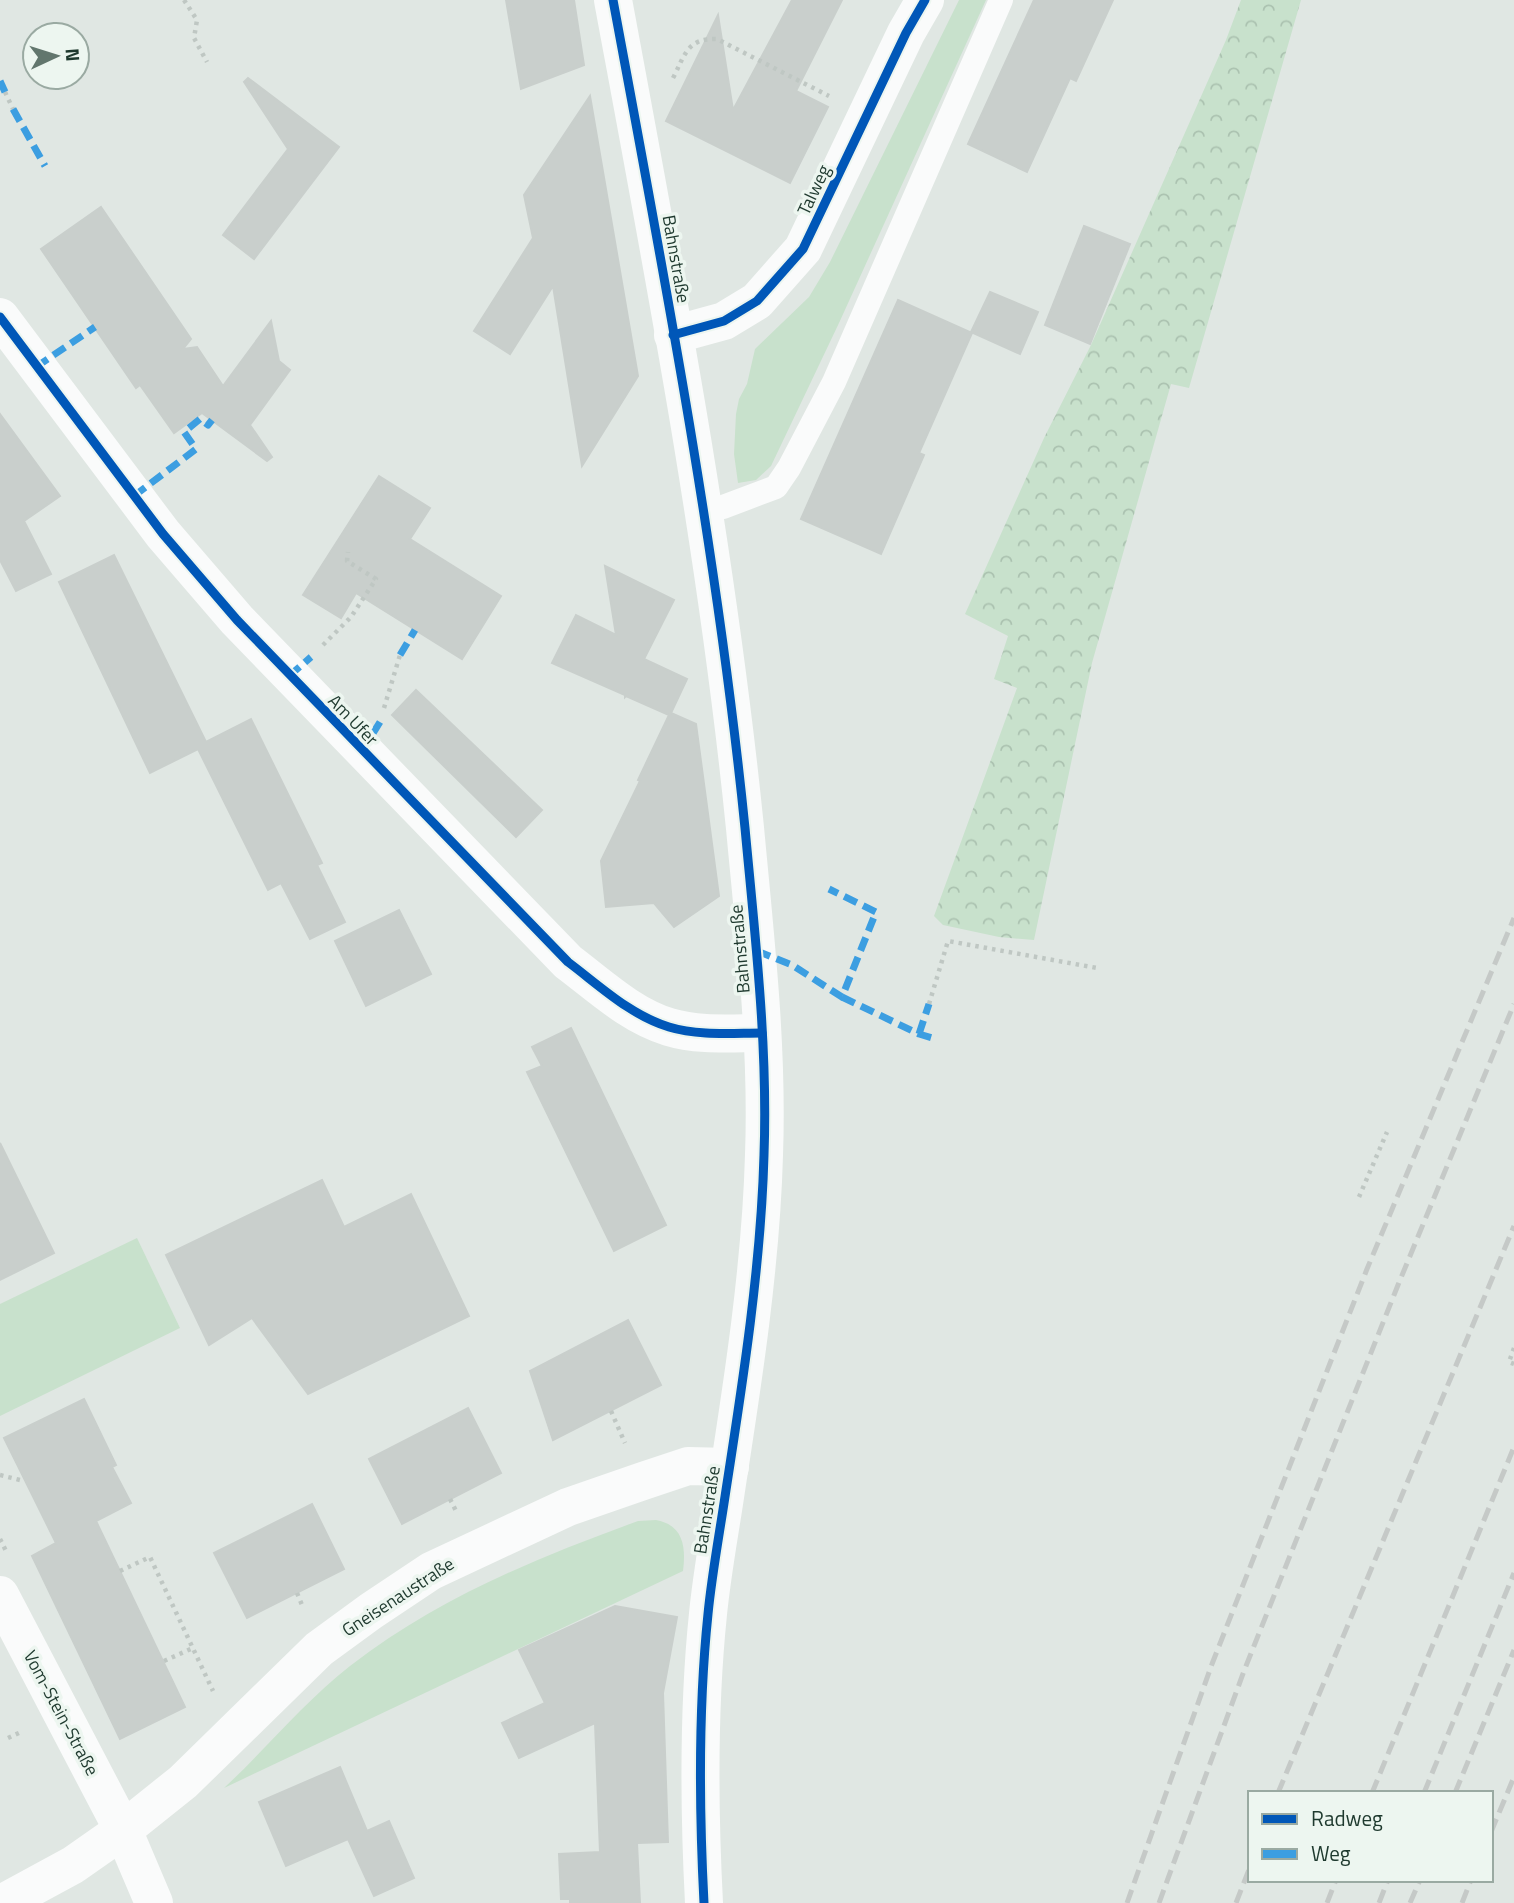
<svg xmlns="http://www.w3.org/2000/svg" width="1514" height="1903" viewBox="0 0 1514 1903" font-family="'Titillium Web',sans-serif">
<defs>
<pattern id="forest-crowns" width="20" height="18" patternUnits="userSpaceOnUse" patternTransform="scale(1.75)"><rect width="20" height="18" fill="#c8e1cc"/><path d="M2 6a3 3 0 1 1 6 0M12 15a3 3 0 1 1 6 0" fill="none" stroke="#abc2b0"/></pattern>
</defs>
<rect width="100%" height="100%" fill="#e0e7e3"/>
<g fill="#c8e1cc">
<polygon points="959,0 986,0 839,323 771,466 756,480 738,483 734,454 736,414 739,399 747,384 755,349 809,297 830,262"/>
<polygon points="137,1238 180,1328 0,1416 0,1304"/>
<path d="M656,1520c28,5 30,28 27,51l-459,217c42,-39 80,-86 126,-122 88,-68 184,-107 288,-145z"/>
</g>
<polygon fill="url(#forest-crowns)" points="1241,0 1301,0 1189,388 1171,384 1092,663 1034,940 999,937 943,925 934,916 1017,688 994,679 1008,636 965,614 1044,438 1091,345 1226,40"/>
<g fill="#c9cfcc" stroke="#c9cfcc" stroke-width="2">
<polygon points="506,0 574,0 584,65 521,89"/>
<polygon points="792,0 842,0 796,91 828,107 790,183 666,121 718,15 733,110"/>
<polygon points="1034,0 1113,0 1076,81 1070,78 1027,172 968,144"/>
<polygon points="248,78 339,147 254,259 223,235 288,149 244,82"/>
<polygon points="590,96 638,376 582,466 553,286 510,354 474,331 533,238 524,195"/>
<polygon points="101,207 191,339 183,349 197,347 223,386 271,321 279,361 290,370 250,425 272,457 267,461 202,413 174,433 140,385 136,388 41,249"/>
<polygon points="1084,226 1130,244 1090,344 1045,325"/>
<polygon points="990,292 1038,312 1020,354 971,332"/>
<polygon points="898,300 972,333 919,453 924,455 881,554 801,519"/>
<polygon points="0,414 60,496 24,521 51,574 16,591 0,560"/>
<polygon points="379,476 430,508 410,539 501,596 462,659 356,593 341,618 303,595"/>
<polygon points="114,555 206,742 251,719 322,863 317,865 345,922 310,939 281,883 268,890 198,749 150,773 59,582"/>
<polygon points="605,566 674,600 644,659 687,679 671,713 696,724 719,896 674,927 654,903 606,907 601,861 640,781 638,780 669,715 626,696 625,697 625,695 552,663 576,615 616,635"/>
<polygon points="416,690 542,810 516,837 392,715"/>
<polygon points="399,910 431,974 366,1006 335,941"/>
<polygon points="571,1028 666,1225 614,1251 527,1072 542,1066 532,1047"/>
<polygon points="0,1143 54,1253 0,1280"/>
<polygon points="322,1180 344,1227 411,1194 469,1316 308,1394 252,1318 209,1345 166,1255"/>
<polygon points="628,1320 661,1385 553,1440 530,1371"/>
<polygon points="84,1399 116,1465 112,1467 131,1503 96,1521 185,1707 120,1739 32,1556 56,1543 4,1438"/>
<polygon points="468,1408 501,1473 402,1524 369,1459"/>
<polygon points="312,1504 344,1569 247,1618 214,1553"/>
<polygon points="615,1606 677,1617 663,1693 668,1842 637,1843 640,1903 570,1903 570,1899 561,1899 559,1854 600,1852 595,1723 519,1758 502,1723 545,1703 519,1650"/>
<polygon points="340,1767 367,1831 389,1821 414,1878 374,1896 348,1839 286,1866 259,1802"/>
</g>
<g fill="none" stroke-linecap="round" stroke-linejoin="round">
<g stroke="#bfc7c3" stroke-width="4.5" stroke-dasharray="3.5 5" stroke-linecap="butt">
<polyline points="184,0 197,20 194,38 207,62"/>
<path d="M673,78c12,-23 14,-40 44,-39l112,57"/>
<polyline points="5,92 13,109"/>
<polyline points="323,645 351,617 376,579 347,561 348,552"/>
<polyline points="384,708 400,655"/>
<polyline points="929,1004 948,941 1097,968"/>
<polyline points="1359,1197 1387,1132"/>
<polyline points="1514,1348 1509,1362 1514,1364"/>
<polyline points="611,1411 625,1443"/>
<polyline points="0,1475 24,1481"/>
<polyline points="450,1499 456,1511"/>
<polyline points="0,1539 6,1551"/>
<polyline points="120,1571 150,1557 213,1691"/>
<polyline points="297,1593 302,1605"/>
<polyline points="164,1661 193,1648"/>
<polyline points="8,1738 23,1731"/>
</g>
<polyline stroke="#fafbfb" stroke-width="24" points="704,511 723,507 776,487 789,468 834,382 1001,0"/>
<g stroke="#fafbfb" stroke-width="38">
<path d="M613,0c51,275 104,550 132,828 10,108 23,218 19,327 -3,110 -21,226 -38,335 -6,41 -14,83 -18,124 -10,96 -9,193 -4,289"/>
<path d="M0,317l163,217 74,86 331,342c32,24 62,53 101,65 29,9 63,6 93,6"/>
<polyline points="673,335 724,321 757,301 803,249 906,33 925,0"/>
<polyline points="0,1595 123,1830 154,1903"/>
<polyline points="3,1903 73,1865 123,1830 183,1782 319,1649 371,1611 431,1571 568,1507 643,1481 688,1466 730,1467"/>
</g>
<g stroke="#c5c9c7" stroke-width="5" stroke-dasharray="14 7" stroke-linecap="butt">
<polyline points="1278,1793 1514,1226"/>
<polyline points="1372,1793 1514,1447"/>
<polyline points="1424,1793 1514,1573"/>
<polyline points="1455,1793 1514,1650"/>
<polyline points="1491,1832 1514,1777"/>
<polyline points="1127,1903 1212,1664 1367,1269 1514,918"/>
<polyline points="1159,1903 1244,1671 1398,1285 1514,1004"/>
<polyline points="1236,1903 1250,1867"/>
<polyline points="1327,1903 1336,1880"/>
<polyline points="1379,1903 1388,1880"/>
<polyline points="1410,1903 1420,1880"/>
<polyline points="1462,1903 1471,1880"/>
</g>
<g stroke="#3c9ee1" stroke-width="7" stroke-dasharray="14 7" stroke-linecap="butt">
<polyline points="0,81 5,92"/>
<polyline points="13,109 45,166"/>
<polyline points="36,367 95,327"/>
<polyline points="134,496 196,449 184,432 200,419 208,425 212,420"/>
<polyline points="400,655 415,630"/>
<polyline points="289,676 311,657"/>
<polyline points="362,751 380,722"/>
<polyline points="757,951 792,965 842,997 876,912 829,889"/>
<polyline points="842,997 919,1034 936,1039"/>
<polyline points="919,1034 929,1004"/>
</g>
<g stroke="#edf6f0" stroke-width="13">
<g id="cycleway">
<path d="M613,0c51,275 104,550 132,828 10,108 23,218 19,327 -3,110 -21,226 -38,335 -6,41 -14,83 -18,124 -10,96 -9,193 -4,289"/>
<path d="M0,317l163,217 74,86 331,342c32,24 62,53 101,65 29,9 63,6 93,6"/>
<polyline points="673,335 724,321 757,301 803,249 906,33 925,0"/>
</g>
</g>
<use href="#cycleway" stroke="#0057b8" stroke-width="9"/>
</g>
<g text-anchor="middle" stroke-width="7" stroke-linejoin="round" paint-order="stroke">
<g font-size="18" fill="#1e392e" stroke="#edf6f0">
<text transform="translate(814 190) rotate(-65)" y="6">Talweg</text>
<text transform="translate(676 259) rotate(80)" y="6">Bahnstraße</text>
<text transform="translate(353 720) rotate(46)" y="6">Am Ufer</text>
<text transform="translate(740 949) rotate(-95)" y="6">Bahnstraße</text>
<text transform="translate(707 1510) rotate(-81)" y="6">Bahnstraße</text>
<text transform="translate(398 1597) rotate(-33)" y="6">Gneisenaustraße</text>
<text transform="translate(61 1713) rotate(62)" y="6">Vom-Stein-Straße</text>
</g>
</g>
<rect x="1248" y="1791" width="245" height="91" fill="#edf6f0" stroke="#9aaaa2" stroke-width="2"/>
<rect x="1262" y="1814" width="35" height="10" fill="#0057b8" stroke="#9aaaa2" stroke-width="2"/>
<text x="1311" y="1826" font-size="21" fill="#1e392e">Radweg</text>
<rect x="1262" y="1849" width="35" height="10" fill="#3c9ee1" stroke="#9aaaa2" stroke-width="2"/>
<text x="1311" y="1861" font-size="21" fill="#1e392e">Weg</text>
<g transform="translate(56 56) rotate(86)"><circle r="33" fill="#edf6f0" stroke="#9aaaa2" stroke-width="2"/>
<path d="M0-5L12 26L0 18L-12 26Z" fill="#62766d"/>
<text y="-10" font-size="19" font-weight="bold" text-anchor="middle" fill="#1e392e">N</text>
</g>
</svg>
